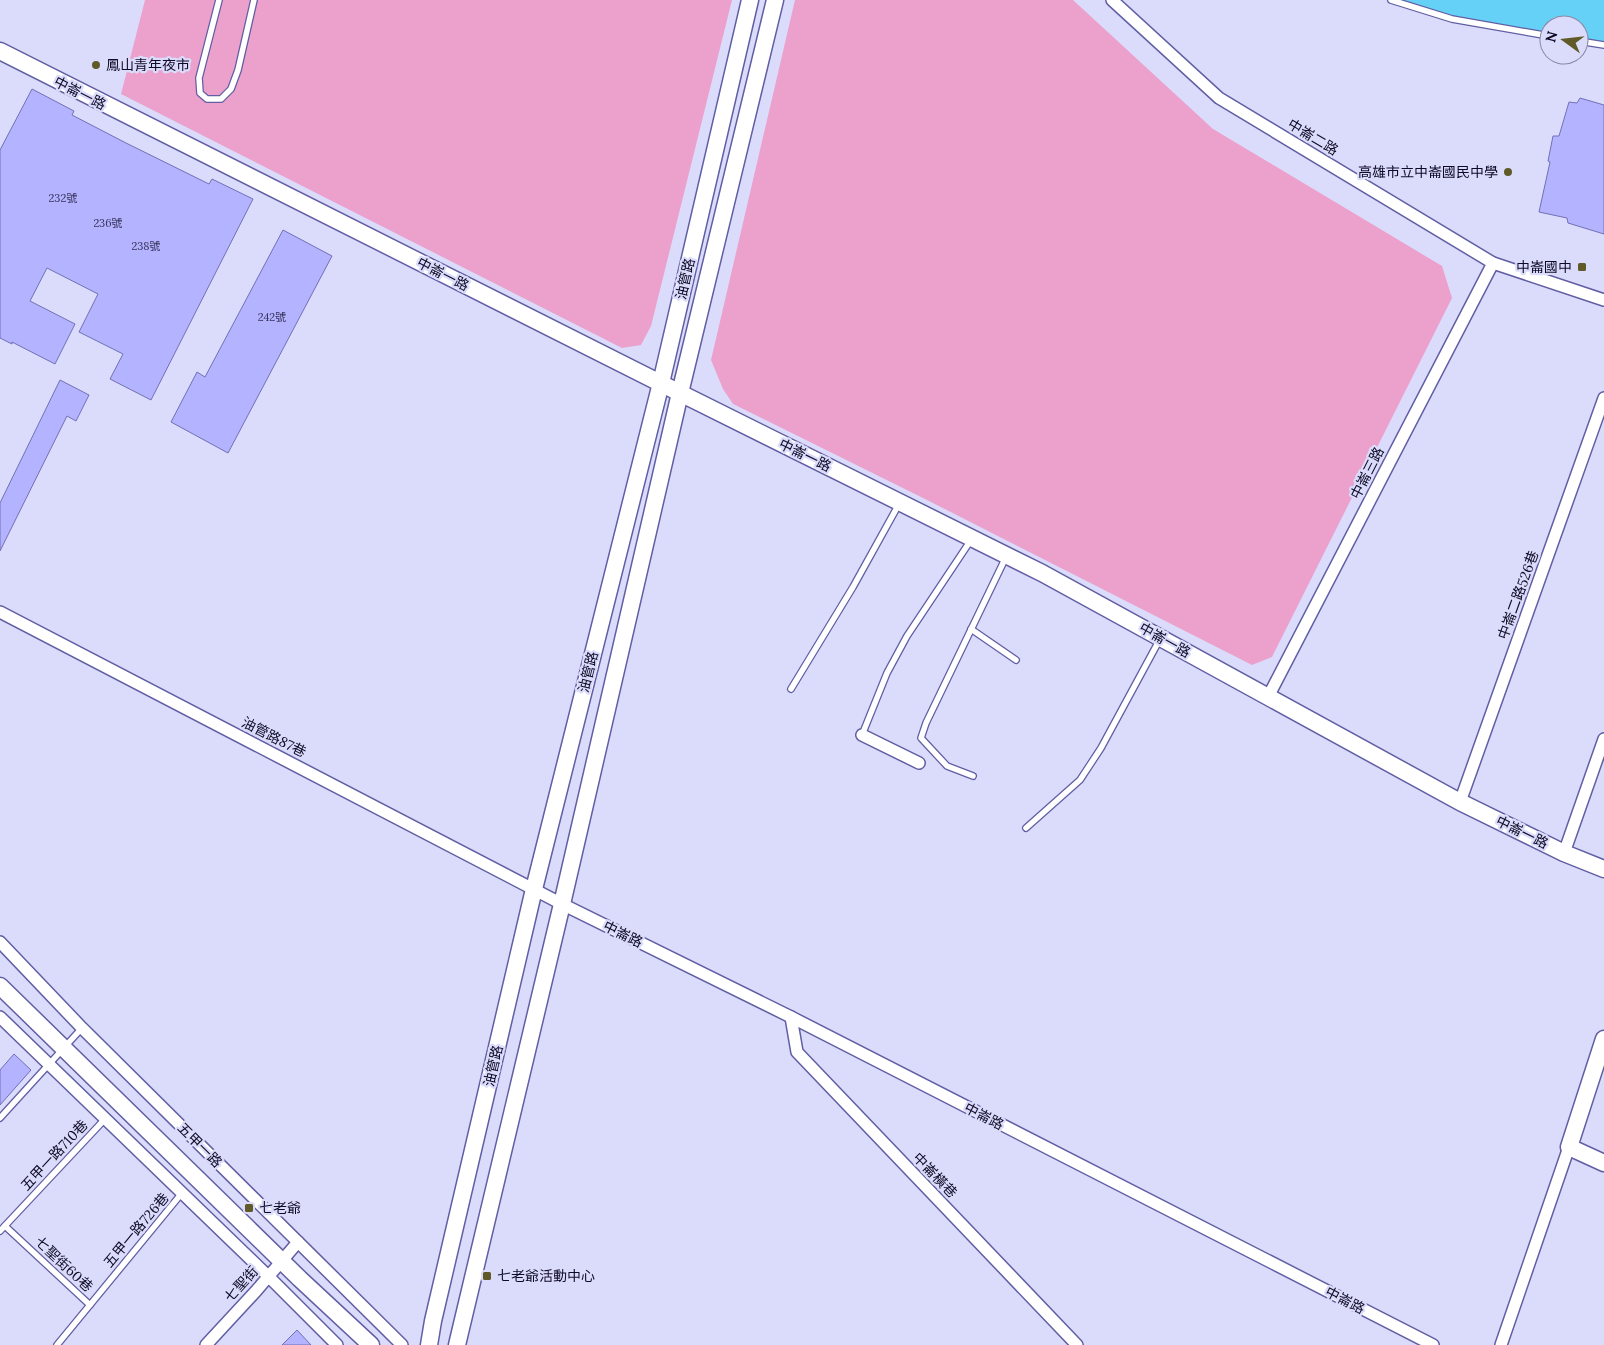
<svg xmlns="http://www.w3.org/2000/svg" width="1604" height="1345" viewBox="0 0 1604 1345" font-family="Lora,'Noto Sans TC',serif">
<rect width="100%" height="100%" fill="#dbdcfb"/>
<g fill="#eba1cc">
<polygon points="145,0 732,0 651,326 641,345 622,348 121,94"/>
<polygon points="795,0 1073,0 1213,129 1442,266 1452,298 1272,657 1252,665 927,500 733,404 723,389 711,360"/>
</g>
<polygon fill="#66d1f7" points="1395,0 1604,0 1604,44 1579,40 1579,25 1549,25 1549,36 1488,28 1409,9"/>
<g fill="#b4b3ff" stroke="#726fb6">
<polygon points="32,89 74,111 72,115 126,143 209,184 212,179 253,199 151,400 110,379 123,354 79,332 98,294 47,268 30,301 75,324 55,364 12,342 12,344 0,338 0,150"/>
<polygon points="1580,98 1604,105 1604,234 1568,223 1567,218 1539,212 1550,162 1548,161 1553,136 1559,136 1569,102 1577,103"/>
<polygon points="283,230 332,256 228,453 171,422 197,372 205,377"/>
<polygon points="60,380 89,395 76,421 67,416 0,551 0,503"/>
<polygon points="14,1054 31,1070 0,1105 0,1070"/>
<polygon points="297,1330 311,1345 282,1345"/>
</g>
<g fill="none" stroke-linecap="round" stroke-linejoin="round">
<g stroke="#615ea3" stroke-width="8">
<g id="lane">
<polyline points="219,0 199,78 200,93 207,99 221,99 231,89 238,70 254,0"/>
<polyline points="1391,0 1452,19 1549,36"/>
<polyline points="1579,41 1604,45"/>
<polyline points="971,629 1016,660"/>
<polyline points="791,689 853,587 899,504"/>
<polyline points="862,735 887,673 907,636 971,540"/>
<polyline points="973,776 947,766 921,738 926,723 1006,557"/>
<polyline points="1026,828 1080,780 1101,748 1160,639"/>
<polyline points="0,1118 82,1028"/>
<polyline points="5,1226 90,1305"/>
<polyline points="0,1231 105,1119"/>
<polyline points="57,1345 182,1193"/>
</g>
</g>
<g stroke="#615ea3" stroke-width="14">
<g id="street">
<polyline points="1112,0 1219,98 1493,263 1604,300"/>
<polyline points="0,612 562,904 791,1017 1433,1345"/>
<polyline points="1268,697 1493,263"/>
<polyline points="862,735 919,763"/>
<polyline points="1460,802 1604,398"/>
<polyline points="1564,853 1604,739"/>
<polyline points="0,942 82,1028 402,1345"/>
<polyline points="0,1017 268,1276 337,1345"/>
<polyline points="791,1017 797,1052 1077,1345"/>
<polyline points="206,1345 256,1291 298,1242"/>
<polyline points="1501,1345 1569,1147"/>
</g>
</g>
<g stroke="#615ea3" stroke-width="19">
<g id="secondary">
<polyline points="0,51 680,393 1042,573 1460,802 1564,853 1604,869"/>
<polyline points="0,986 300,1279 371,1345"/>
<polyline points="1604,1039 1569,1147 1604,1163"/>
<polyline points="429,1345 433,1321 534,889 661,383 750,0"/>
<polyline points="457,1345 562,904 680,393 775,0"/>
</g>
</g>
<use href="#lane" stroke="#fff" stroke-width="5.5"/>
<use href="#street" stroke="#fff" stroke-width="11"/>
<use href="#secondary" stroke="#fff" stroke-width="16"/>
</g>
<g fill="#5f5a27" stroke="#dbdcfb" stroke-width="2">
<circle cx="96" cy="65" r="5"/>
<circle cx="1508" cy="172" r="5"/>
<rect x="1577" y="262" width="10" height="10" rx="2.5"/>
<rect x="244" y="1203" width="10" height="10" rx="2.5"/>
<rect x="482" y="1271" width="10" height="10" rx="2.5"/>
</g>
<g text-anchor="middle" stroke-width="4.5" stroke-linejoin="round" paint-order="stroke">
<g font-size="11" fill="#37345c">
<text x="63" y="202">232號</text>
<text x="108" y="227">236號</text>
<text x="146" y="250">238號</text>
<text x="272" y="321">242號</text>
</g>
<g font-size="14" fill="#0d0a25" stroke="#dbdcfb" text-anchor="start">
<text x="106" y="70">鳳山青年夜市</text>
<text x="1498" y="177" text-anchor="end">高雄市立中崙國民中學</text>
<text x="1572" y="272" text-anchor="end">中崙國中</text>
<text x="259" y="1213">七老爺</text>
<text x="497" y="1281">七老爺活動中心</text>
</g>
<g font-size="14" fill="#0d0a25" stroke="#dbdcfb">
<text transform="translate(80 93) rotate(27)" y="5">中崙一路</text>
<text transform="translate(1313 137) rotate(31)" y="5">中崙二路</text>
<text transform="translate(443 274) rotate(27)" y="5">中崙一路</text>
<text transform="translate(685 279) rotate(-77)" y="5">油管路</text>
<text transform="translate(805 455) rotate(26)" y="5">中崙一路</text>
<text transform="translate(1367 473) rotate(-63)" y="5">中崙三路</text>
<text transform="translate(1518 595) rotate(-70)" y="5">中崙二路526巷</text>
<text transform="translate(1165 640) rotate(29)" y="5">中崙一路</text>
<text transform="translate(588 672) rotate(-76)" y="5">油管路</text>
<text transform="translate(274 737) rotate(27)" y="5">油管路87巷</text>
<text transform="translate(1522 832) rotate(26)" y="5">中崙一路</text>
<text transform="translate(623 934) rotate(26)" y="5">中崙路</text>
<text transform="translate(493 1066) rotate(-77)" y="5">油管路</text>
<text transform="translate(984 1116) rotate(27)" y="5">中崙路</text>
<text transform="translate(200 1145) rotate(45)" y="5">五甲一路</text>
<text transform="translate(54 1155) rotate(-47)" y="5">五甲一路710巷</text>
<text transform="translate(935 1175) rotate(46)" y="5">中崙橫巷</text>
<text transform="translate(136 1230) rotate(-50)" y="5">五甲一路726巷</text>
<text transform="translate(64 1264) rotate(43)" y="5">七聖街60巷</text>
<text transform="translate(241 1284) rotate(-48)" y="5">七聖街</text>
<text transform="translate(1345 1300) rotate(27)" y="5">中崙路</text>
</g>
</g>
<g transform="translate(1564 40) rotate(285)"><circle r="24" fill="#dbdcfb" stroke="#8988a5"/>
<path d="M0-4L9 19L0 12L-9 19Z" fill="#5f5a27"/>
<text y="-8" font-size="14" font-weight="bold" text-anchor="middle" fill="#0d0a25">N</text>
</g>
</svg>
